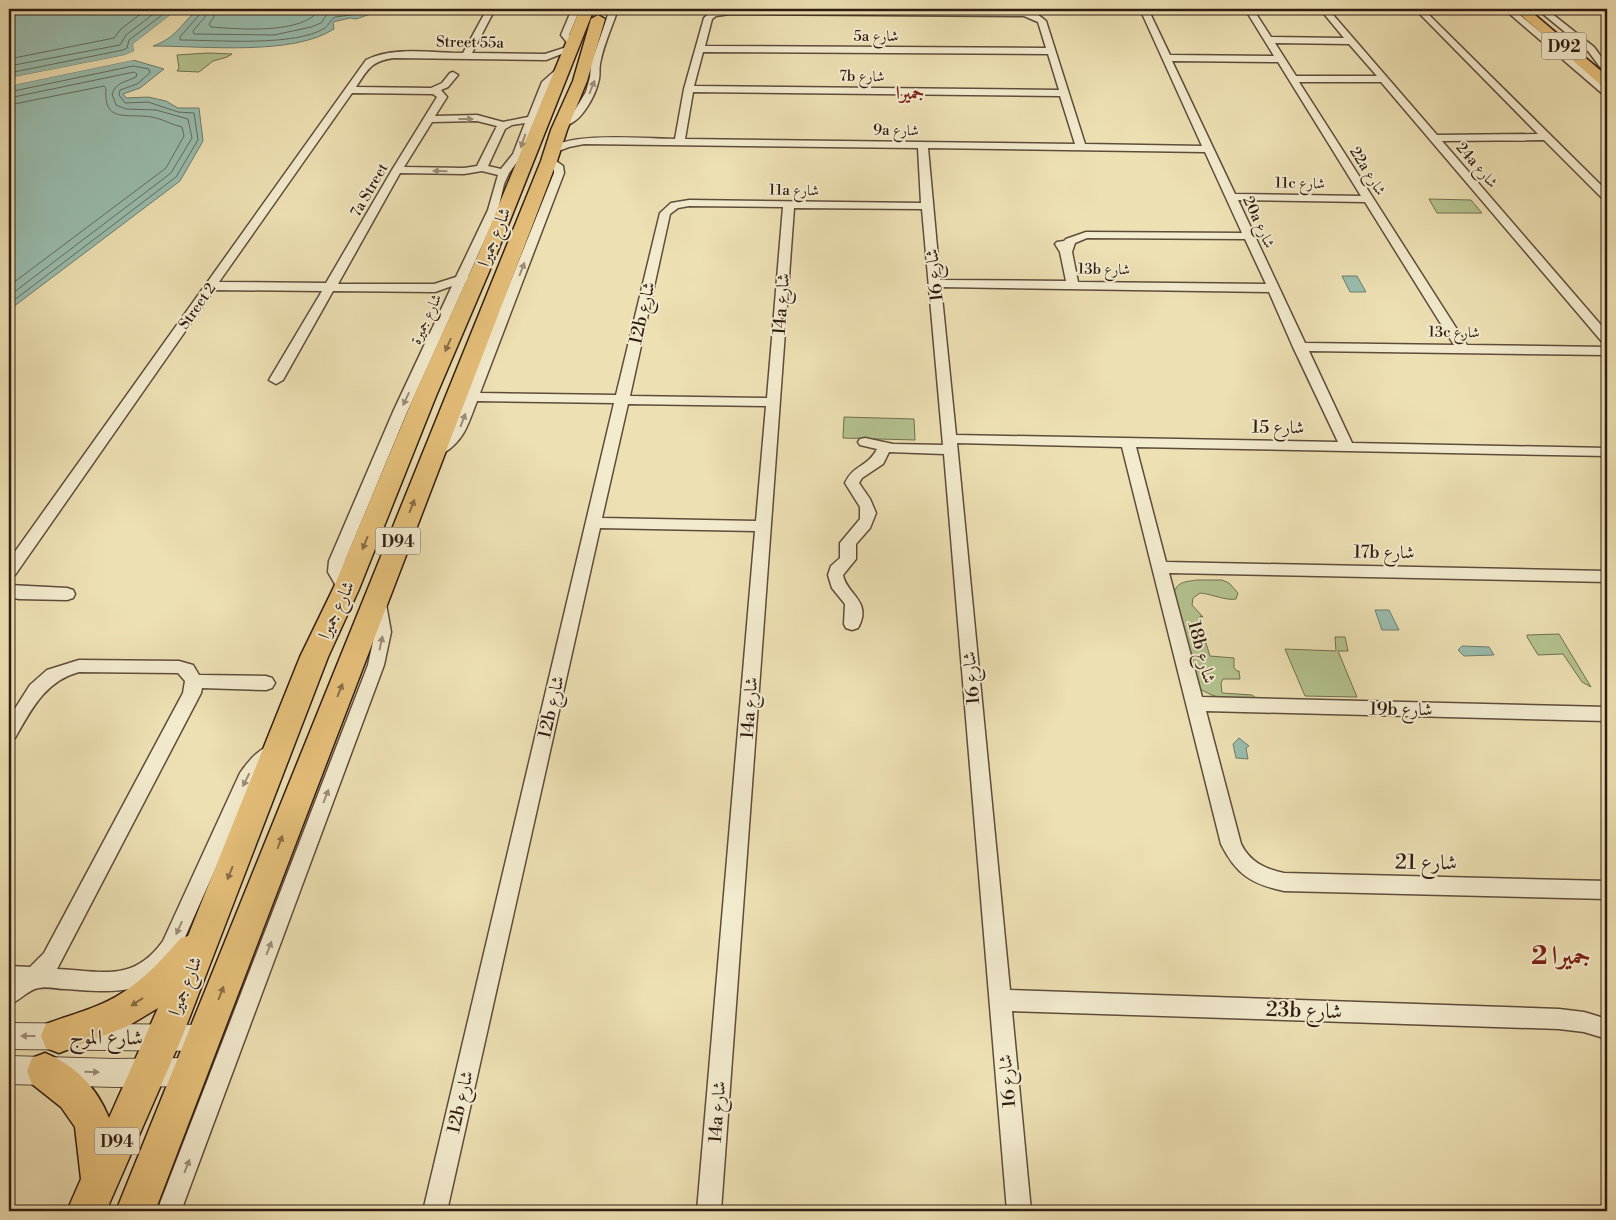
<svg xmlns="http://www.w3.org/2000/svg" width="1616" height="1220" viewBox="0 0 1616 1220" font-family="'Libre Bodoni',Amiri,serif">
<rect width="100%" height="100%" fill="#ede0b3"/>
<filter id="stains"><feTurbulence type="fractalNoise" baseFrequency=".004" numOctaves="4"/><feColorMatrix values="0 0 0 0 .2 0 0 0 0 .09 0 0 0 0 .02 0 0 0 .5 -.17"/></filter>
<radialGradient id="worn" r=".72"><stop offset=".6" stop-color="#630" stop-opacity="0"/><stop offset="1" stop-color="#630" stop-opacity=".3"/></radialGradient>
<g fill="#b4c38f" stroke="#726f50">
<polygon points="208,53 232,54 227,57 213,61 199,72 177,71 179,68 177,55"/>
<polygon points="1429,199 1471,200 1482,213 1437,213"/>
<polygon points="844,417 914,419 915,440 843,438"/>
<path d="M1197,580h25l7,3 9,10 -2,6c-10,2 -24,-5 -36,-6l-7,5 -1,7 11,12 -3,-1 2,5h-3l11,35 24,2v10l3,3h2l1,8h-17l-2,4 1,10 30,2 4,3v4c-22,-2 -36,-1 -56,-13l-27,-94c4,-14 12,-13 24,-15z"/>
<polygon points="1559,634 1591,687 1582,682 1563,654 1538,655 1527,637 1527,635"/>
<polygon points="1335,637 1345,637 1348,651 1338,651 1357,697 1305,696 1285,649 1336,651"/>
</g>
<g fill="#99bdaf" stroke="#6f7c70">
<polygon points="9,9 178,9 133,44 134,51 125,55 9,78"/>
<path d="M198,9h187l-29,10 -6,-1 -17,4 1,7c-42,27 -129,17 -181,17 23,-8 28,-22 45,-37z"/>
<polygon points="133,60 164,69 140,88 123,94 126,98 148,97 166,101 178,108 199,108 203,141 180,181 9,310 9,87 18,84"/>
<polygon points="1342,276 1357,276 1366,292 1350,292"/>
<polygon points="1375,610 1389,610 1399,630 1382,630"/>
<polygon points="1462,646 1489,647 1494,655 1464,656 1458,650"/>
<polygon points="1239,738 1249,746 1246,748 1248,759 1236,758 1233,744"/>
</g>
<g fill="#ede0b3">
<polygon points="178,9 180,9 180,11 135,45 136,52 126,58 9,80 9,78 125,55 134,51 133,44"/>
<polygon points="133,58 138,59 18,84 9,87 9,85 17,81"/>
</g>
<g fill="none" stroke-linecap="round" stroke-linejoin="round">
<g stroke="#646c60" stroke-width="1">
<path d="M201,9l-1,5 -20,23v3c36,0 115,7 145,-12 4,-3 5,-8 10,-11l23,-3 14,-5"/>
<polyline points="207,9 205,17 193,31 194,34 274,35 311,27 321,23 328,13 342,9"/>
<path d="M215,9l-1,8 -5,7 2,3c28,2 93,8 109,-18"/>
<polyline points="9,59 114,38 121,29 147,9"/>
<polyline points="9,66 120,45 126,35 160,9"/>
<polyline points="9,73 123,50 127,48 129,40 170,9"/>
<polyline points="9,92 133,66 149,69 150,73 137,84 120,90 119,95 125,103 148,102 178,112 194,113 198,140 176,177 9,304"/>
<path d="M9,98l125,-26 3,2 -1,3c-10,5 -20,5 -24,17l4,11 10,4 30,1 32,9 4,19 -21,35 -162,123"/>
<path d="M9,105l95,-19 2,2c-3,36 21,25 46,29 11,2 20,8 30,10l2,9 -18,32 -157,118"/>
</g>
<g stroke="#5e4c3a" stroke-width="3">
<g id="minor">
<path d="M487,9h8l-23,44 73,1 25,-8 4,3 -28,11 -152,-2c-23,3 -26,11 -38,29l75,1 11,-5 8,-10 3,-1 5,3 -10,12 -7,3 6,7 -12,19 42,-1 26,7 25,-5 14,-35 17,-15h6l2,2 -16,14 -28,71 -14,19 -5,11 -6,26 -30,67 1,2 -3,3 -59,130 -62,149 -1,11 10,17 -2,4 -6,2 -6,-2 -12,-21 1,-11 64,-149 59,-126 -17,6 -102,-1 -50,89 -7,4 -7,-4 53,-89 -108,-1 -199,285 -6,1v-16l357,-500c28,-14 66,-7 97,-7zM352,93l81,1 4,3 -45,73 -66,113 -107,-1zM477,121l20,5 -20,40 -13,2 -60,-1 28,-45zM525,123l-12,31 -12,15 -13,-3 17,-37 7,-4zM482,171l16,4 -10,35 -32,67 -22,7h-96l62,-111 64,1z"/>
<polygon points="572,9 580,9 569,35 576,43 572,46 569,45 561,35"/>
<path d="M610,9h8c-6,18 -15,37 -18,55 -1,5 0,10 -1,15 -3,16 -20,50 -39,46v-4l13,-8 13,-21 4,-15 1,-13z"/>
<path d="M1140,9h8l22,46 104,1 -29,-47h8l18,28 73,1 -24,-29h8l109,126 101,-1 -123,-125h8l184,182v9l-4,-1 -59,-59 -102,1 165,191v12l-4,-1 -222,-261h-82l168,263 140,2v8l-298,-4 43,92 255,5v8l-471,-9 30,115 441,9v11l-438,-9 33,124 405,10v14l-401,-10 35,133c9,18 24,25 43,29l323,8v18l-323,-8c-33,-7 -48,-17 -63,-47l-99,-397 -165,-4 53,547 549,19 25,3 23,7v20l-23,-7 -25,-3 -547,-18 19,200h-24l-63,-757 -55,-2 -6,12 -21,14 -3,5 11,16 6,14 -6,15 -14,16v15l-13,16c3,19 30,26 15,53l-6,2 -6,-2 -2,-4 1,-20 -13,-16 -4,-13 3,-9 9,-8v-15l20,-24v-12l-15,-24c9,-19 23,-16 32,-34l-17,-4 -2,-3 2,-3 5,-1 28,6 50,1 -21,-236 -128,-1 -73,1003h-24l58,-680 -155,-3 -153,683h-24l191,-808 -137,-2c-9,23 -12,38 -33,52 -6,4 -10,7 -18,5l-2,-3 22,-16 4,-6 104,-260v-4l-10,-8 1,-2h8l10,7 1,7 -84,220 136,2 44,-182 11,-10 18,-3 232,3 -3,-55 -334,-4 -15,3 -16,6 -5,-3c19,-19 100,-11 127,-11l9,-50 20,-71 7,-6 19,-2 294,2 13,2 9,7 39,123 117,2zM730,14l294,2 14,6 8,26 -341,-2 7,-27 4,-3zM1275,43l74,1 28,32h-81zM703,52l345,2 11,36 -365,-4zM1172,61l106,1 83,134 -126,-2zM693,92l367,4 15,48 -390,-5zM928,148l277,4 37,81 -156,-1 -20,7 -2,2 -7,1 -2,2 5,8 6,29 -126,-1zM1238,200l127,2 89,143 -149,-2zM689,206l94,1 -16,191 -137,-2 40,-182 8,-6zM1087,238l158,1 21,45 -188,-2 -6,-30 3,-9zM941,287l328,5 24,55 45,95 -382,-7zM628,404l138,2 -10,115 -154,-3z"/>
<polygon points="1504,9 1513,9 1607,88 1607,96 1604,95"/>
<polygon points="1537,9 1546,9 1594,47 1607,65 1606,67 1600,67 1588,51"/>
<polygon points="9,585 67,588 73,590 75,594 73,598 67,600 19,599 9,597"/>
<polygon points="377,592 383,594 385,598 391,632 384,665 181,1211 157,1211 368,665 375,632 369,598 371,594"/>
<path d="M79,660l100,1 14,4 6,10 67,1 6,2 3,5 -3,5 -6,2 -64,-2 -1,5 -144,276c44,2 76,14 106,-28l77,-168c9,-13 25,-33 41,-27l3,5 -3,5 -19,14 -8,12 -77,173c-30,43 -65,37 -111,34 -9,0 -19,-3 -27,-1 -10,1 -20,13 -30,17v-39l21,1 14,-14 139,-260 2,-12 -7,-8 -99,-1c-34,9 -48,38 -64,66l-6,2v-22l21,-33 17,-15z"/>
</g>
</g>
<g stroke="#5e4c3a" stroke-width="2">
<g id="tertiary">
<polygon points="9,1023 203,1025 213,1029 217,1038 213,1047 203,1051 9,1049"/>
<polygon points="9,1056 115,1059 190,1058 200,1062 204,1072 200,1082 190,1086 115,1087 9,1084"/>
</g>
</g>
<g stroke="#2f1b12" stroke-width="3">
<g id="primary">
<path d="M580,9h14l-97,244 -61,143 -77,193 -31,68 -146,380 -76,174h-39l14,-32 -6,-52 -14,-20 -29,-23 -5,-13 5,-13 13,-5c30,12 52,35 64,65l49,-110 -30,18 -69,27 -13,-5 -5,-12 5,-12c26,-10 53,-16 76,-31 23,-14 41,-35 59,-55l7,-2 112,-279 33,-68 81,-193 65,-143z"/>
<polygon points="1514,9 1528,9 1607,76 1607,87 1602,86"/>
<polygon points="598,15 605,19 587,81 567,130 557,161 155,1211 116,1211 541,161 551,130 573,81 591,19"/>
</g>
</g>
<use href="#minor" fill="#f3ebce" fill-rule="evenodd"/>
<use href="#tertiary" fill="#f3ebce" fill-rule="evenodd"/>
<use href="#primary" fill="#e6c07a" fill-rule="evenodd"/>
</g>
<defs><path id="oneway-solid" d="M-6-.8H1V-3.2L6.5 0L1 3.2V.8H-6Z" transform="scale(1.25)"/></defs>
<g fill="#9b8d79">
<use href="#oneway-solid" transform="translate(592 87) rotate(-69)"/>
<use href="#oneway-solid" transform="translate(466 119)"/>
<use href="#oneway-solid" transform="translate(523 141) rotate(109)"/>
<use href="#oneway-solid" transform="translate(440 171) rotate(-179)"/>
<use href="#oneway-solid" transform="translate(522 269) rotate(-69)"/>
<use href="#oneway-solid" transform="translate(406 399) rotate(115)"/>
<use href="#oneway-solid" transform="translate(463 420) rotate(-69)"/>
<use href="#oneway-solid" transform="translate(381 643) rotate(-78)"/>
<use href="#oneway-solid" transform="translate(246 780) rotate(117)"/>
<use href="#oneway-solid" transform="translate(326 796) rotate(-69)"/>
<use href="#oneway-solid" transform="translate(179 928) rotate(114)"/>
<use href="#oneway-solid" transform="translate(269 948) rotate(-69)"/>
<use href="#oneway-solid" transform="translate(28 1036) rotate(-180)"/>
<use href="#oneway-solid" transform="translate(92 1072) rotate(2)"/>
<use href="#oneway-solid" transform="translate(187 1166) rotate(-69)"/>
</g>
<g fill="#8a6e46">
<use href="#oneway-solid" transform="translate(448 345) rotate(114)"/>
<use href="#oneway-solid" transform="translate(412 506) rotate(-69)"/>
<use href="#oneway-solid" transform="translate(365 543) rotate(112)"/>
<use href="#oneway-solid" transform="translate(340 690) rotate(-69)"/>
<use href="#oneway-solid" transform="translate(280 842) rotate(-69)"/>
<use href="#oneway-solid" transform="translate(230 873) rotate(112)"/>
<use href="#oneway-solid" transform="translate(221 993) rotate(-69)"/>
<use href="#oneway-solid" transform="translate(137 1002) rotate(146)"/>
</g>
<g text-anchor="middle" stroke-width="4" stroke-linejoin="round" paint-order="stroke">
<g font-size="15" fill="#2f1b12" stroke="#f3ebce">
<text x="876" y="41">5a شارع</text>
<text transform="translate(470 42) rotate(1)" y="5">Street 55a</text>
<text transform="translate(862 76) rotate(1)" y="5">7b شارع</text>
<text transform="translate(896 130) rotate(1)" y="5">9a شارع</text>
<text transform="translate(1477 165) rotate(49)" y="5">24a شارع</text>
<text transform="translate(1368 171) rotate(58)" y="5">22a شارع</text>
<text transform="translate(1300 183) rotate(1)" y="5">11c شارع</text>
<text transform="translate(369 190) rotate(-60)" y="5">7a Street</text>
<text transform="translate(794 190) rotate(1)" y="5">11a شارع</text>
<text transform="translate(1259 222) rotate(65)" y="5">20a شارع</text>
<text transform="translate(1104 269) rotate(1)" y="5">13b شارع</text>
<text transform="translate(197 306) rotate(-55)" y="5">Street 2</text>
<text transform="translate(426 319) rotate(-65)" y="5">شارع جميرة</text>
<text transform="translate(1454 332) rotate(1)" y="5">13c شارع</text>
</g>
<g fill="#f3ebce" stroke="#6a594a" stroke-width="1">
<rect x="1541.5" y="32.5" width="45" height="27" rx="4"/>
<rect x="375.5" y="527.5" width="45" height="27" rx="4"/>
<rect x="94.5" y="1127.5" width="45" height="27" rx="4"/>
</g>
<g font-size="16" font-weight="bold" fill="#2f1b12">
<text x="1564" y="52">D92</text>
<text x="398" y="547">D94</text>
<text x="117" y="1147">D94</text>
</g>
<g font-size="18" fill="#2f1b12" stroke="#f3ebce">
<text transform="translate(494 237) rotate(-68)" y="6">شارع جميرا</text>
<text transform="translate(934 275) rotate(-96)" y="6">شارع 16</text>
<text transform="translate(781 304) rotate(-86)" y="6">14a شارع</text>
<text transform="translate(642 313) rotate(-77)" y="6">12b شارع</text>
<text transform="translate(1278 427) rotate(1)" y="6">شارع 15</text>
<text transform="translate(1384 552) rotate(1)" y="6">17b شارع</text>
<text transform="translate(336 610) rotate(-65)" y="6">شارع جميرا</text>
<text transform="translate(1202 652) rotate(75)" y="6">18b شارع</text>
<text transform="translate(971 678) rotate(-95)" y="6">شارع 16</text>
<text transform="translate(551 707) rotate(-77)" y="6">12b شارع</text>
<text transform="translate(749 708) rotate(-86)" y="6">14a شارع</text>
<text transform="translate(1401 709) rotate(1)" y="6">19b شارع</text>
<text transform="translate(185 986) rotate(-68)" y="6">شارع جميرا</text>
<text transform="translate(1007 1081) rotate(-95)" y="6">شارع 16</text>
<text transform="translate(460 1102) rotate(-77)" y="6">12b شارع</text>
<text transform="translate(717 1112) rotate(-86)" y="6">14a شارع</text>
</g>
<g font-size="19" font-weight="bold" fill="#7a1f14" stroke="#f3ebce">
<text x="910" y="99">جميرا</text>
</g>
<g font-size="21" fill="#2f1b12" stroke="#f3ebce">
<text transform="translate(1426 862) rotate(1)" y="7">شارع 21</text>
<text transform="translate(1304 1010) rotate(2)" y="7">23b شارع</text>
<text transform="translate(106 1037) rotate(1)" y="7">شارع الموج</text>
</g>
<g font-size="26" font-weight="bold" fill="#7a1f14" stroke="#f3ebce">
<text x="1561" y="964">جميرا 2</text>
</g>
</g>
<rect width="1616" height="1220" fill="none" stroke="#ede0b3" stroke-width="30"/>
<rect x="10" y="10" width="1596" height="1200" fill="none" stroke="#2f1b12" stroke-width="2.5"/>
<rect x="15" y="15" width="1586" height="1190" fill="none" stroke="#2f1b12"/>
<rect width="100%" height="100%" filter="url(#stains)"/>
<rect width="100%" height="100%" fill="url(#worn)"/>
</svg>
